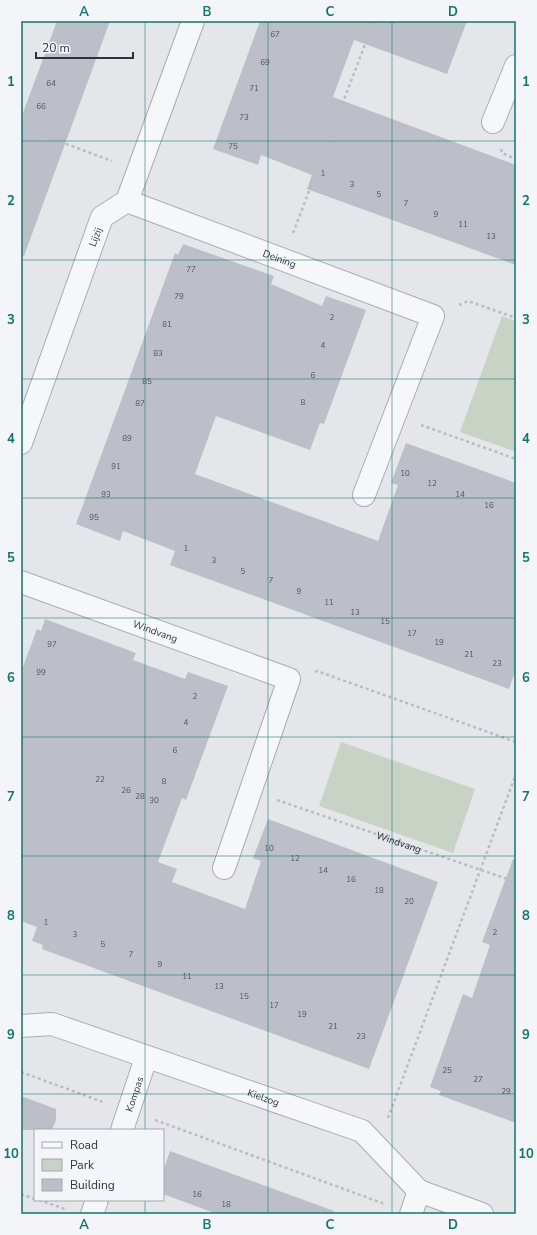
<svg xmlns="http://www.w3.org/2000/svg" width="537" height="1235" viewBox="0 0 537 1235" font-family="'Nunito Sans',sans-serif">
<rect width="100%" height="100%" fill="#e4e6ea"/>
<g fill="#c8d3c6">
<polygon points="502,316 516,321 516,452 460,432"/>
<polygon points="341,742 475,789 453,853 319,806"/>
</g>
<g fill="#bcbfc7">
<polygon points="57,21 110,21 24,256 21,255 21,118"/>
<polygon points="260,21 467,21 447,74 354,40 333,97 516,165 516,265 307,189 312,175 261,155 258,165 213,149"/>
<polygon points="183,244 274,276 271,284 322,306 326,296 366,310 324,424 320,423 310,450 216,416 195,474 378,541 398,485 391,483 406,443 516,483 516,669 509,689 170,565 175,551 123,531 120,541 76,524 175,253 178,255"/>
<polygon points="45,619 136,653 133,660 185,679 188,672 228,686 186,800 182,798 158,862 177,869 172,882 245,909 261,861 253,858 268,819 438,882 369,1069 42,949 43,945 32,941 37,927 21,921 21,672 37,629 41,631"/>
<polygon points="513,859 516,859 516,1123 439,1095 441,1091 430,1087 463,994 472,998 490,945 482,942"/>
<polygon points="21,1096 56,1109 56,1120 52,1130 21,1130"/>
<polygon points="170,1151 334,1211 334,1214 217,1214 163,1194 163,1171"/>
</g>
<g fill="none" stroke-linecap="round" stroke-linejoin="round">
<g stroke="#a9acb4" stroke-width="24">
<g id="street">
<polyline points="493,122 516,66"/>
<path id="s2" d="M127,201l306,115 -69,179"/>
<path id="s3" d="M21,443l81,-226 25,-16 66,-180"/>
<path id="s4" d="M21,582l268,97 -65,189"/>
<path id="s5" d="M21,1026l31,-2 310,107 57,60 63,23"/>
<path id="s6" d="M122,1130l24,-72"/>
<polyline points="92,1214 97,1200"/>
<polyline points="411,1214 419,1191"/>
</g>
</g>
<g stroke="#babcc2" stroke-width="2.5" stroke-dasharray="3 3" stroke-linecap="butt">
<polyline points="21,127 112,161"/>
<polyline points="501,149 502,153 516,159"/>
<polyline points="293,233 374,21"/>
<polyline points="459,305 468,301 516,318"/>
<polyline points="421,425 516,459"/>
<polyline points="315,672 317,671 516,742"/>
<path id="s1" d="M277,800l239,82"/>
<polyline points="21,1072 103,1102"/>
<polyline points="388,1118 516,774"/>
<polyline points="155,1120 385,1204"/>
<polyline points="21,1194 35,1199"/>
<polyline points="39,1200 65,1209"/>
</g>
<use href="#street" stroke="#f6f7f9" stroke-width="22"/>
</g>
<path fill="none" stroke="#0f766e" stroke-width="1" stroke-opacity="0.55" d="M145,21v1109M268,21v1193M392,21v1193M21,141h495M21,260h495M21,379h495M21,498h495M21,618h495M21,737h495M21,856h495M21,975h495M21,1094h495M145,1200v14"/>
<g text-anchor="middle" stroke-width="3.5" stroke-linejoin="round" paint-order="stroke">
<g font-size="8" fill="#515562">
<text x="275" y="37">67</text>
<text x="265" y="65">69</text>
<text x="51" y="86">64</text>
<text x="254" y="91">71</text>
<text x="41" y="109">66</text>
<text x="244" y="120">73</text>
<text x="233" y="149">75</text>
<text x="323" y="176">1</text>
<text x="352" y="187">3</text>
<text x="379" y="197">5</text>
<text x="406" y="206">7</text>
<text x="436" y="217">9</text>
<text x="463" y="227">11</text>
<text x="491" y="239">13</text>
<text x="191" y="272">77</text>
<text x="179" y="299">79</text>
<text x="332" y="320">2</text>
<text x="167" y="327">81</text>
<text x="323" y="348">4</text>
<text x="158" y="356">83</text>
<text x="313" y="378">6</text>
<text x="147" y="384">85</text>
<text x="303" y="405">8</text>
<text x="140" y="406">87</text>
<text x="127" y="441">89</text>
<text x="116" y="469">91</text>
<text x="405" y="476">10</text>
<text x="432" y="486">12</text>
<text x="106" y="497">93</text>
<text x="460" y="497">14</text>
<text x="489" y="508">16</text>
<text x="94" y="520">95</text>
<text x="186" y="551">1</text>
<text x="214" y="563">3</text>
<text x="243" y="574">5</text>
<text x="271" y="583">7</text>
<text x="299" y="594">9</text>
<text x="329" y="605">11</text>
<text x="355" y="615">13</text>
<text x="385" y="624">15</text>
<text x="412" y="636">17</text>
<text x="439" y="645">19</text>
<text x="52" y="647">97</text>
<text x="469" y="657">21</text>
<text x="497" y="666">23</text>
<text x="41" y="675">99</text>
<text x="195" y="699">2</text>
<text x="186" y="725">4</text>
<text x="175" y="753">6</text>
<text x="100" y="782">22</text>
<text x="164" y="784">8</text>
<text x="126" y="793">26</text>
<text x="140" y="799">28</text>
<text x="154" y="803">30</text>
<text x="269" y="851">10</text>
<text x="295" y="861">12</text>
<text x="323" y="873">14</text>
<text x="351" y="882">16</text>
<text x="379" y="893">18</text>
<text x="409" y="904">20</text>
<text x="46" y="925">1</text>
<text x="495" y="935">2</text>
<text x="75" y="937">3</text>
<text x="103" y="947">5</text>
<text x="131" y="957">7</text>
<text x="160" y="967">9</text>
<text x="187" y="979">11</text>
<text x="219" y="989">13</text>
<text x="244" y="999">15</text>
<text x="274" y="1008">17</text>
<text x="302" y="1017">19</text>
<text x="333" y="1029">21</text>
<text x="361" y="1039">23</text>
<text x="447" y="1073">25</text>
<text x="478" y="1082">27</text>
<text x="506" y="1094">29</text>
<text x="197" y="1197">16</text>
<text x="226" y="1207">18</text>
</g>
<g font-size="10" fill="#2d3241" stroke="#f4f5f8">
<text dy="4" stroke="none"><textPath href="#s3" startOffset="219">Lijzij</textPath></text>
<text dy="4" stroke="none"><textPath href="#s2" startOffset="163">Deining</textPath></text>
<text dy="4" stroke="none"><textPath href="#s4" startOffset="143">Windvang</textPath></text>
<text dy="4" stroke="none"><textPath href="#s1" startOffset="129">Windvang</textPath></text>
<text dy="4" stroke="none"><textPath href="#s6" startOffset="38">Kompas</textPath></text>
<text dy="4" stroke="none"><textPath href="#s5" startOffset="255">Kielzog</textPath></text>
</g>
</g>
<rect width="537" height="1235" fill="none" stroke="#f4f5f8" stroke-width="44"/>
<rect x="34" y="1129" width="130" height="72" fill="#f4f5f8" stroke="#a4a7af"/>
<rect x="42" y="1142" width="20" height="6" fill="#f6f7f9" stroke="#a4a7af"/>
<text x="70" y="1149" font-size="12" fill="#2d3241">Road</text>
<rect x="42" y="1159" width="20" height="12" fill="#c8d3c6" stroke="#a4a7af"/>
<text x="70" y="1169" font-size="12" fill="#2d3241">Park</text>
<rect x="42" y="1179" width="20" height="12" fill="#bcbfc7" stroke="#a4a7af"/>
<text x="70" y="1189" font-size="12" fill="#2d3241">Building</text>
<path d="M36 52v6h97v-6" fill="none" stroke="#2d3241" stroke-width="2"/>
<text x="42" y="52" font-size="12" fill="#2d3241" stroke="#f4f5f8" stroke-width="3" paint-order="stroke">20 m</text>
<rect x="22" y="22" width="493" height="1191" fill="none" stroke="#0f766e" stroke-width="1.5"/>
<g font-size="13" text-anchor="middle" font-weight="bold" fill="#0f766e">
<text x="84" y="16">A</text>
<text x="207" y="16">B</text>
<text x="330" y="16">C</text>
<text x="453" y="16">D</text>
<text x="11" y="86">1</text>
<text x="526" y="86">1</text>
<text x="11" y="205">2</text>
<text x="526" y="205">2</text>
<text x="11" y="324">3</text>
<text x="526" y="324">3</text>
<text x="11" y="443">4</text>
<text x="526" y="443">4</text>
<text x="11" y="562">5</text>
<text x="526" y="562">5</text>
<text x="11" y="682">6</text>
<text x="526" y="682">6</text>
<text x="11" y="801">7</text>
<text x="526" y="801">7</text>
<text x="11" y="920">8</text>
<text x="526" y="920">8</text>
<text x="11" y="1039">9</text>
<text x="526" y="1039">9</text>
<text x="11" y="1158">10</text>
<text x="526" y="1158">10</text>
<text x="84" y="1229">A</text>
<text x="207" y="1229">B</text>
<text x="330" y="1229">C</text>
<text x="453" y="1229">D</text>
</g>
</svg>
